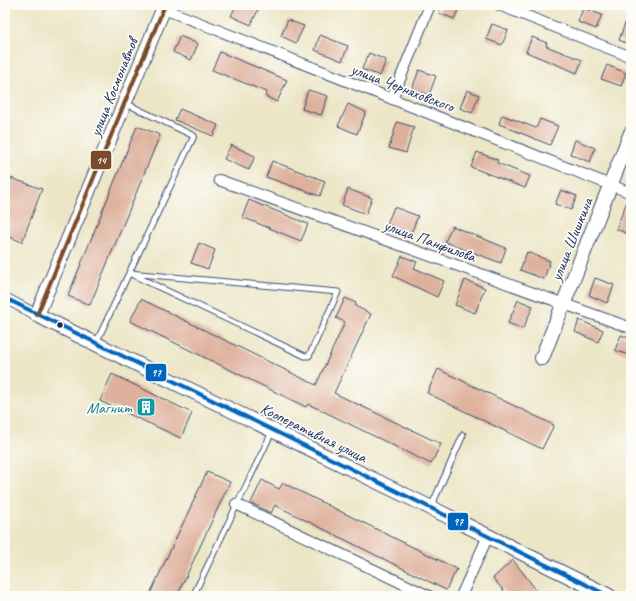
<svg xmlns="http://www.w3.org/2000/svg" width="636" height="601" viewBox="0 0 636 601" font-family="Caveat,sans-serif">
<rect width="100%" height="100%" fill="#fdfcf7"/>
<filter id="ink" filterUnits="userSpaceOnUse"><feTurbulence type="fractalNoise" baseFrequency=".025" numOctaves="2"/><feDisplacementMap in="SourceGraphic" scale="8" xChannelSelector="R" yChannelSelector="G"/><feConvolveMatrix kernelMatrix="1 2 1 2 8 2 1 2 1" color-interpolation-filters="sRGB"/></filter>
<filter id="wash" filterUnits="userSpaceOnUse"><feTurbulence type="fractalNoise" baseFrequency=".012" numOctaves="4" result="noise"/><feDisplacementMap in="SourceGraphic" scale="16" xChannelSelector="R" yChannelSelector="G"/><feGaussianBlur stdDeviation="0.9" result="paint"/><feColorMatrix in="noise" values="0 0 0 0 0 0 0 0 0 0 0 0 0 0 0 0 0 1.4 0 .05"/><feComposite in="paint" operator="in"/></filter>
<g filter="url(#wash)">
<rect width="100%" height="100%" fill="#ece6c7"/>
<g id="blocks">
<g fill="#deb19c">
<polygon points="236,5 246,5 258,10 251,25 231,16"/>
<polygon points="442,5 452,5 459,8 454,19 439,13"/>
<polygon points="583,8 602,15 596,29 578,22"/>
<polygon points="630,10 631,11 631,45 619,40"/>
<polygon points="288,20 304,26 296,43 281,36"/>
<polygon points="492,24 508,30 502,45 486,39"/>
<polygon points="320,35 348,46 342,61 315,50"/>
<polygon points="180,36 198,44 191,60 173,52"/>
<polygon points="532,37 547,43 546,46 582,60 577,73 526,52"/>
<polygon points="220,52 287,80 277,102 265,96 267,92 212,70"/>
<polygon points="369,53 386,60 380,76 362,69"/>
<polygon points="607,65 626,73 621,86 601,79"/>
<polygon points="419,70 436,76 429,95 412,89"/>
<polygon points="308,90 328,96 321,115 302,109"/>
<polygon points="467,90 479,95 472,113 460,108"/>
<polygon points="348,104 366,112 357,134 338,126"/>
<polygon points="180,109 218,125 213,136 175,120"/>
<polygon points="502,115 536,128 540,119 558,126 550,145 499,124"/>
<polygon points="397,122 414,127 406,153 389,148"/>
<polygon points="137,126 160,135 90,305 68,296"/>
<polygon points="575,140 595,148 590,162 570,154"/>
<polygon points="231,145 255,156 249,170 224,159"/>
<polygon points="477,152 498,160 497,163 530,176 525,188 471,167"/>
<polygon points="272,161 325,181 320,196 266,177"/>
<polygon points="5,176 42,189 22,242 5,235"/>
<polygon points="348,189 372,198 366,214 342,205"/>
<polygon points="561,190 577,196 571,210 555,204"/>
<polygon points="628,199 631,199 631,235 616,229"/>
<polygon points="249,200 308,224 301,241 242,217"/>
<polygon points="394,207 418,216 411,233 387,224"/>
<polygon points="452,226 506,248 501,263 445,242"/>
<polygon points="199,243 215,250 208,269 191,263"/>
<polygon points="527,252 550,261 544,279 520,270"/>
<polygon points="402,256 417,262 414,268 444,281 437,297 393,276"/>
<polygon points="595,278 614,285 607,303 589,295"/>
<polygon points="465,280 485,288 475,313 455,305"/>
<polygon points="345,298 356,303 355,306 371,314 334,393 441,444 431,464 325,412 308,404 306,407 130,321 141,299 316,385 345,322 336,318"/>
<polygon points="518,300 533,306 523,329 508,323"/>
<polygon points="579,320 603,330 598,342 575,332"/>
<polygon points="621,335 631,339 631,356 615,350"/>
<polygon points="438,369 554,425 542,449 427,393"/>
<polygon points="112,374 192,413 181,438 100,401"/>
<polygon points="207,472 230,482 177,596 149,596"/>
<polygon points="262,480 279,489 283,483 457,569 446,590 275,505 271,513 251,503"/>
<polygon points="513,560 541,596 508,596 493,578"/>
</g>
</g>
</g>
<g filter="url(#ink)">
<use href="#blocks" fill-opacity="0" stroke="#3a4a6e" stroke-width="1"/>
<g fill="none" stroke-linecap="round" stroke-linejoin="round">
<g stroke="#3a4a6e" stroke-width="7">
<g id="lane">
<polyline points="96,343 129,273 305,356 309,356 338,292 129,273 194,136 125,103"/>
<polyline points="431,507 463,435"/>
<polyline points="193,596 272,432"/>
</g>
</g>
<g stroke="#3a4a6e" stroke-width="12">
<g id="street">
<polyline points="499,5 631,57"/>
<polyline points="164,9 631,193"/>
<polyline points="392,99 430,5"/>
<polyline points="219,180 631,328"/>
<polyline points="5,298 37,315"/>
<polyline points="236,504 429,596"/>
<polyline points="461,596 488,536"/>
</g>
</g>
<g stroke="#3a4a6e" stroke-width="16">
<g id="secondary">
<path d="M165,5l-128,310c191,94 382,186 572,281"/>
<polyline points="542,358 631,133"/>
</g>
</g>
<use href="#lane" stroke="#fff" stroke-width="5"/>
<use href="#street" stroke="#fff" stroke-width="10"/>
<use href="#secondary" stroke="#fff" stroke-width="14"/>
<g stroke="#fdfcf7" stroke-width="7">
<polyline id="bus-1" points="5,298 609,596"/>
</g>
<g stroke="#fdfcf7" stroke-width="7">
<polyline id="bus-2" points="37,315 165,5"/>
</g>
<use href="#bus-1" stroke="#0065bd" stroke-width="4"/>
<use href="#bus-2" stroke="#7a4b2a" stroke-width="4"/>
</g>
</g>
<defs>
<g id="building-square" transform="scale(1)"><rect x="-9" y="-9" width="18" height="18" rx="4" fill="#0f9aa8" stroke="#fdfcf7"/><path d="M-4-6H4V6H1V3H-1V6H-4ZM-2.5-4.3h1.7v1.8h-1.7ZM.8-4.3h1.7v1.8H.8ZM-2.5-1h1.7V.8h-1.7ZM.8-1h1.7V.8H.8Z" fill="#fff"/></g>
</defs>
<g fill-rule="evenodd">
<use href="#building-square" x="146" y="407"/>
</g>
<circle fill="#1b2f5e" stroke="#fdfcf7" stroke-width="1.5" cx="60" cy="325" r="3.5"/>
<g text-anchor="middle" stroke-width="3.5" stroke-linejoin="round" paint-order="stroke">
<g font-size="16" fill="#1b2f5e" stroke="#fdfcf7">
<text transform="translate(113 87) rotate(-68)" y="6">улица Космонавтов</text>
<text transform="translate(403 87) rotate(21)" y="6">улица Черняховского</text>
<text transform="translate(571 239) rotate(-68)" y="6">улица Шишкина</text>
<text transform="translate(430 240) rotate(20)" y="6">улица Панфилова</text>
<text transform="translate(314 432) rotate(26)" y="6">Кооперативная улица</text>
</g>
<g font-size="16" fill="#0d838f" stroke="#fdfcf7" text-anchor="end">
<text x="132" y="413">Магнит</text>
</g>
</g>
<g stroke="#fdfcf7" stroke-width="1.5">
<rect x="90" y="150" width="22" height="20" rx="4" fill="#7a4b2a"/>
<rect x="145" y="363" width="22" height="19" rx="4" fill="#0065bd"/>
<rect x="447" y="512" width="22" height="19" rx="4" fill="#0065bd"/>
</g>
<g font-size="11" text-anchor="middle" font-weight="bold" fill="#fff">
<text x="101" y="164">14</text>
<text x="156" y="376">97</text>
<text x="458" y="525">97</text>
</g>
<rect width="636" height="601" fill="none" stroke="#fdfcf7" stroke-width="20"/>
</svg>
